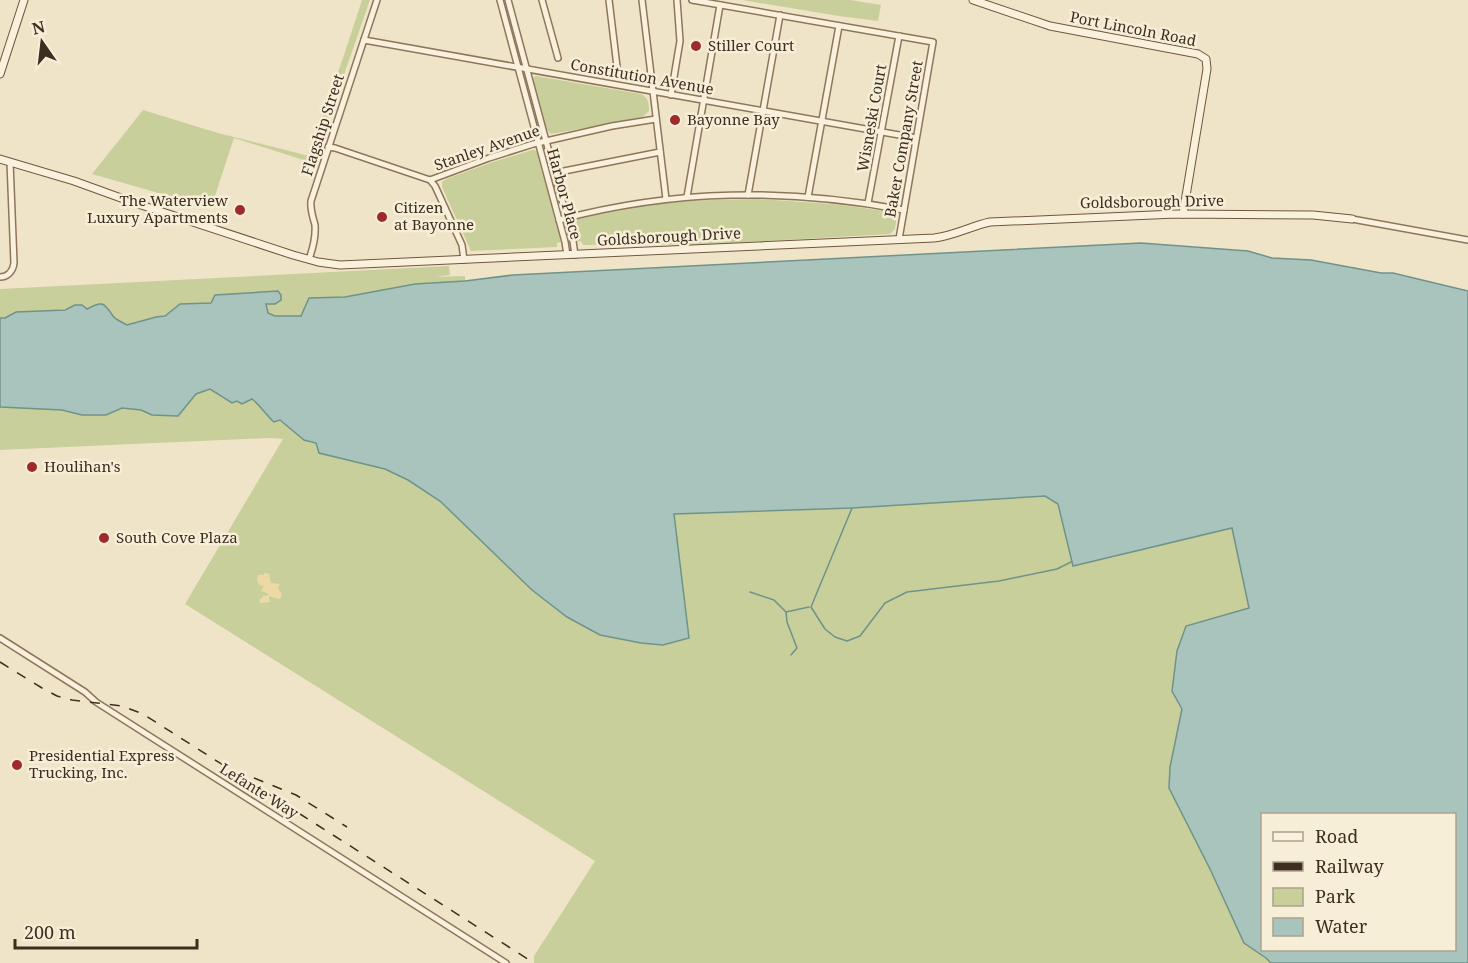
<svg xmlns="http://www.w3.org/2000/svg" width="1468" height="963" viewBox="0 0 1468 963" font-family="'Noto Serif',serif">
<rect width="100%" height="100%" fill="#f0e4c8"/>
<g fill="#c9cf9b">
<polygon points="362,0 370,0 321,141 316,164 234,138 211,208 92,174 143,110 218,133 309,156 345,52"/>
<polygon points="742,0 850,0 881,5 878,21 839,16"/>
<path d="M536,76l105,18c7,4 8,8 8,17l-6,6 -7,2 -85,15 -4,-4 -14,-50 1,-3z"/>
<polygon points="532,150 535,150 537,153 561,242 557,243 557,247 471,251 442,187 442,182 446,179 493,162"/>
<path d="M757,199l76,5 60,8 4,2 -2,15 -5,5 -194,11 -62,-1 -51,1 -2,-4 -4,1 -4,-16 4,-1 -1,-5c59,-19 120,-20 181,-21z"/>
<path d="M449,266l1,9 -14,2 29,-1v5l-50,3 -71,13 -35,1 -7,18h-27l-8,-3 -1,-9 -55,-1 -30,1 -16,12 -10,1 -28,8c-5,-3 -11,-5 -14,-9 -9,-13 -10,-16 -26,-7l-12,-4c-18,9 -37,4 -57,7 -6,1 -11,6 -18,6v-29z"/>
<polygon points="210,389 224,399 237,401 242,404 252,399 258,403 267,416 280,420 304,440 316,443 320,453 385,469 408,480 440,501 532,590 567,617 600,635 641,643 664,645 689,637 674,514 852,508 1045,496 1058,504 1073,566 1115,557 1128,553 1232,528 1249,608 1177,651 1172,691 1182,709 1170,767 1210,869 1244,943 1266,958 1271,963 534,963 534,956 595,861 185,604 283,439 270,438 0,450 0,407 62,410 82,415 106,415 122,408 141,410 152,415 178,416 196,394"/>
</g>
<polygon fill="#ecd9a5" points="265,573 269,574 271,583 280,584 278,588 282,594 280,599 278,599 270,596 269,597 270,602 260,603 259,600 263,597 263,595 267,596 269,594 261,591 264,586 259,585 257,579 258,575 263,575"/>
<path fill="#a9c4bc" stroke="#6f938a" stroke-width="1.5" fill-rule="evenodd" d="M1141,243l107,8 24,7 39,2 70,13h12l75,18v672h-197l-5,-5 -22,-15 -34,-74 -41,-81 1,-21 12,-58 -10,-18 5,-40 9,-25 63,-18 -17,-80 -159,38 -15,-62 -13,-8 -193,12 -178,6 15,124 -26,7 -22,-2 -41,-8 -33,-18 -35,-27 -92,-89 -32,-21 -23,-11 -66,-16 -3,-10 -12,-3 -24,-20 -6,2c-8,-7 -13,-16 -22,-23l-10,5 -5,-3 -5,2 -22,-14 -14,5 -18,22 -26,-1 -11,-5 -19,-2 -16,7h-24l-20,-5 -62,-3v-89h5l11,-6 49,-2 10,-5h7l5,4c16,-9 17,-6 26,7 3,4 9,6 14,9l29,-8 9,-1 15,-12 31,-1 4,-8 63,-4 3,4v5l-6,4h-9l2,9 7,3h26l8,-18 36,-1 70,-13 50,-3 48,-6zM1454,814v136h-192v-136z"/>
<g fill="none" stroke-linecap="round" stroke-linejoin="round">
<g stroke="#6f938a" stroke-width="1.5">
<polyline points="852,508 811,607 825,629 835,637 847,641 860,636 885,603 907,592 999,581 1057,569 1071,562"/>
<polyline points="750,592 774,600 786,612 809,607"/>
<polyline points="786,612 787,622 797,648 791,655"/>
</g>
<g stroke="#8d765c" stroke-width="8">
<g id="street">
<polyline points="500,0 565,242 567,255"/>
<polyline points="508,0 573,241 575,255"/>
<polyline points="542,0 558,58"/>
<polyline points="609,0 618,75"/>
<polyline points="642,0 666,199"/>
<polyline points="692,0 933,42 899,239"/>
<polyline points="364,40 916,138"/>
<polyline points="671,95 680,41 677,0"/>
<polyline points="328,147 335,148 430,180 489,158 533,144 612,126 656,119"/>
<polyline points="564,171 660,152"/>
<polyline points="430,180 435,186 462,245 464,260"/>
<polyline points="748,195 780,15"/>
<polyline points="687,197 720,5"/>
<polyline points="808,197 839,26"/>
<polyline points="868,203 899,36"/>
<polyline points="1352,219 1468,240"/>
<path d="M559,220c116,-31 227,-32 345,-10"/>
<path d="M309,259c4,-11 7,-22 6,-34 -2,-8 -5,-15 -4,-24l66,-201"/>
<path d="M0,277c8,0 13,-6 14,-14l-4,-101"/>
<polyline points="0,638 85,692 96,702 506,963"/>
</g>
</g>
<g stroke="#6f573f" stroke-width="9">
<g id="secondary">
<polyline points="973,0 1050,26 1198,54 1206,59 1207,69 1183,214"/>
<polyline points="0,74 24,0"/>
<path d="M0,159l74,22 58,21 161,53 25,7 22,3 594,-27c20,-2 37,-12 56,-16l186,-8 137,1 39,4"/>
</g>
</g>
<use href="#street" stroke="#faf1dc" stroke-width="5"/>
<use href="#secondary" stroke="#faf1dc" stroke-width="7"/>
<g stroke="#3d2e20" stroke-width="1.5" stroke-dasharray="10 10" stroke-linecap="butt">
<polyline points="0,662 42,688 57,696 72,700 122,706 143,714 534,963"/>
<polyline points="254,778 296,795 347,827"/>
</g>
</g>
<g fill="#9e2a2b" stroke="#f7eed8" stroke-width="2">
<circle cx="696" cy="46" r="6"/>
<circle cx="675" cy="120" r="6"/>
<circle cx="240" cy="210" r="6"/>
<circle cx="382" cy="217" r="6"/>
<circle cx="32" cy="467" r="6"/>
<circle cx="104" cy="538" r="6"/>
<circle cx="17" cy="765" r="6"/>
</g>
<g text-anchor="middle" stroke-width="5" stroke-linejoin="round" paint-order="stroke">
<g font-size="15" fill="#3d2e20" stroke="#f7eed8">
<text transform="translate(1133 29) rotate(11)" y="5">Port Lincoln Road</text>
<text transform="translate(642 77) rotate(10)" y="5">Constitution Avenue</text>
<text transform="translate(872 118) rotate(-80)" y="5">Wisneski Court</text>
<text transform="translate(323 125) rotate(-72)" y="5">Flagship Street</text>
<text transform="translate(904 139) rotate(-80)" y="5">Baker Company Street</text>
<text transform="translate(487 148) rotate(-19)" y="5">Stanley Avenue</text>
<text transform="translate(564 194) rotate(75)" y="5">Harbor Place</text>
<text transform="translate(1152 202) rotate(-1)" y="5">Goldsborough Drive</text>
<text transform="translate(669 237) rotate(-3)" y="5">Goldsborough Drive</text>
<text transform="translate(259 791) rotate(32)" y="5">Lefante Way</text>
</g>
<g font-size="15" fill="#3d2e20" stroke="#f7eed8" text-anchor="start">
<text x="708" y="51">Stiller Court</text>
<text x="687" y="125">Bayonne Bay</text>
<text x="228" y="206" text-anchor="end">The Waterview<tspan x="228" dy="17">Luxury Apartments</tspan></text>
<text x="394" y="213">Citizen<tspan x="394" dy="17">at Bayonne</tspan></text>
<text x="44" y="472">Houlihan's</text>
<text x="116" y="543">South Cove Plaza</text>
<text x="29" y="761">Presidential Express<tspan x="29" dy="17">Trucking, Inc.</tspan></text>
</g>
</g>
<rect x="1261" y="813" width="195" height="138" fill="#f7eed8" stroke="#ada18e" stroke-width="1.5"/>
<rect x="1273" y="832" width="30" height="9" fill="#faf1dc" stroke="#ada18e" stroke-width="1.5"/>
<text x="1315" y="843" font-size="18" fill="#3d2e20">Road</text>
<rect x="1273" y="862" width="30" height="9" fill="#3d2e20" stroke="#ada18e" stroke-width="1.5"/>
<text x="1315" y="873" font-size="18" fill="#3d2e20">Railway</text>
<rect x="1273" y="888" width="30" height="18" fill="#c9cf9b" stroke="#ada18e" stroke-width="1.5"/>
<text x="1315" y="903" font-size="18" fill="#3d2e20">Park</text>
<rect x="1273" y="918" width="30" height="18" fill="#a9c4bc" stroke="#ada18e" stroke-width="1.5"/>
<text x="1315" y="933" font-size="18" fill="#3d2e20">Water</text>
<g transform="translate(42 42) rotate(346)" stroke="#f7eed8" stroke-width="4.5" paint-order="stroke">
<path d="M0-4.5L10 22L0 15L-10 22Z" fill="#3d2e20"/>
<text y="-9" font-size="16" font-weight="bold" text-anchor="middle" fill="#3d2e20">N</text>
</g>
<path d="M15 939v9h182v-9" fill="none" stroke="#3d2e20" stroke-width="3"/>
<text x="24" y="939" font-size="18" fill="#3d2e20" stroke="#f7eed8" stroke-width="4.5" paint-order="stroke">200 m</text>
</svg>
